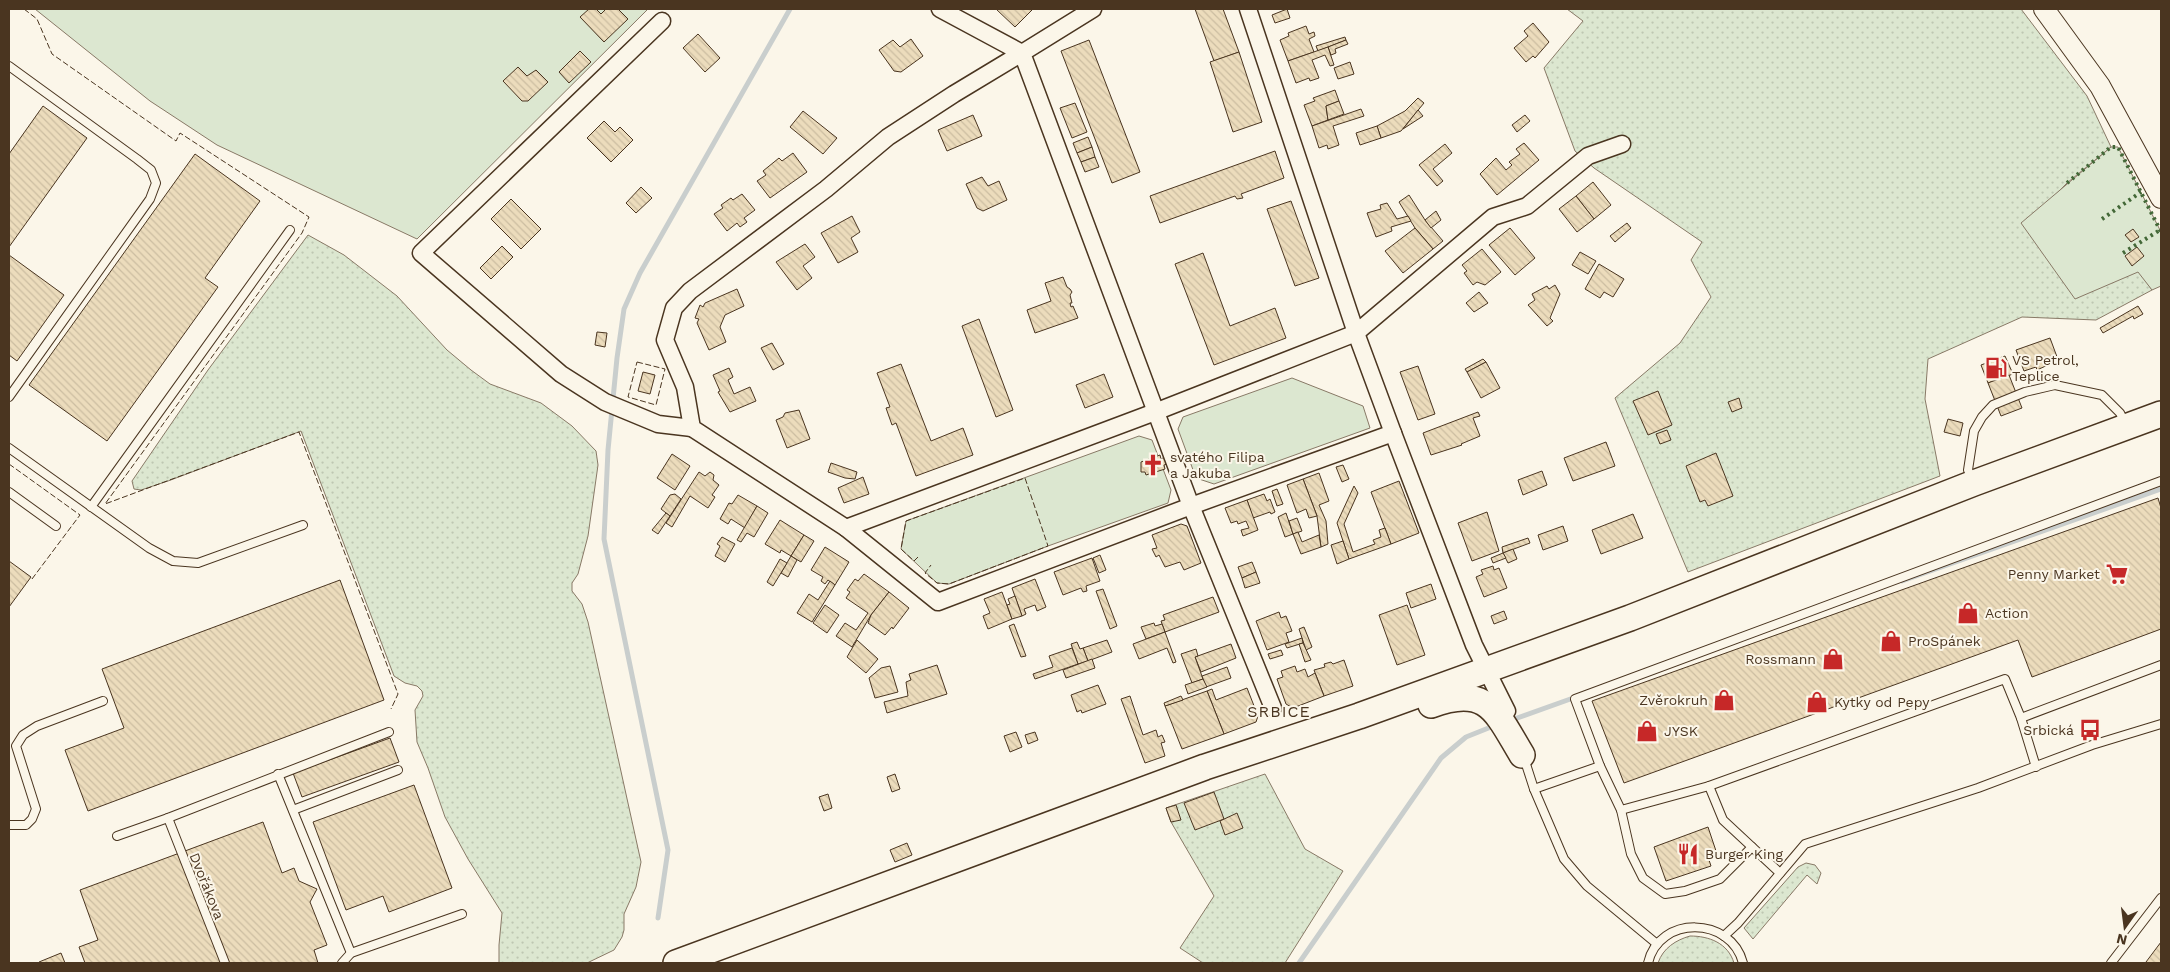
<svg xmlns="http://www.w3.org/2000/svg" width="2170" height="972" viewBox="0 0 2170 972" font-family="'Work Sans',sans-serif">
<defs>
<pattern id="grass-dots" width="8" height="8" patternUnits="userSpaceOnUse" patternTransform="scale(1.25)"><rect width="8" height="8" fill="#dce7d0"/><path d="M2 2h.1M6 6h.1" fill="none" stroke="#bec7b2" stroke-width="1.8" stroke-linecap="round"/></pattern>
<pattern id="building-back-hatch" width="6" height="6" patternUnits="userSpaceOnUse" patternTransform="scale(1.25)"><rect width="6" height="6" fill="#ecdcbc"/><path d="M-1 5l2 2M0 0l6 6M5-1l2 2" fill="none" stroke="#ccbda1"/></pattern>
</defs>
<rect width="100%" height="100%" fill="#fbf6e9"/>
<g fill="url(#grass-dots)" stroke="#887966">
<polygon points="1567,9 2021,9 2087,96 2111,147 2067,183 2047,203 2139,271 2152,290 2096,320 2022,317 1928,359 1925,399 1940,476 1688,572 1615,398 1680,343 1711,297 1691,260 1702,242 1594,168 1575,151 1544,68 1583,21"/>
<polygon points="308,235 344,255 397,296 447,350 471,370 490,384 541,403 572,426 596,451 598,465 588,536 578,574 572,583 572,591 582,604 588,622 641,862 636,887 624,914 624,930 622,937 614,950 587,963 499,963 499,945 502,913 468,859 445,817 428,768 417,742 415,710 423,696 422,691 417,686 405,683 394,676 301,431 168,481 141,490 134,489 132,481 208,370"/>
<polygon points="1265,774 1305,849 1343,871 1285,963 1203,963 1180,948 1214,896 1171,822 1166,808"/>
<polygon points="1806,863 1815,865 1821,873 1817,884 1807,875 1753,939 1744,928 1798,867"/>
<path d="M1690,936c19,0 38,7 44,27h-76c5,-15 18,-23 32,-27z"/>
</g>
<g fill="#dce7d0" stroke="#887966">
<polygon points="35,9 648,9 417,239 217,145 150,101"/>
<polygon points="2111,147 2118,147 2161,232 2161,286 2152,290 2138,272 2075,299 2021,223"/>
<polygon points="1292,378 1363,406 1370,428 1214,484 1196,478 1178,429 1183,417"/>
<polygon points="1139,436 1152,440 1171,490 1168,503 1048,546 949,584 937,583 901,549 906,521"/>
</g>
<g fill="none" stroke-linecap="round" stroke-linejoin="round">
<g stroke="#c9cecd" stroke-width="5">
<polyline points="1902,581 2161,489"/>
<polyline points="1509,721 1576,697"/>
<polyline points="658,918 668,850 604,539 608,450 617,358 624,309 640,273 790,9"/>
<polyline points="1299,963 1441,758 1466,737 1496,725"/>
</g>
</g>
<g fill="url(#building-back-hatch)" stroke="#4a3520">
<polygon points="589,9 596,9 601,14 606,9 618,9 628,19 604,42 580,17"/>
<polygon points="996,9 1033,9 1015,27"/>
<polygon points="1195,9 1223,9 1239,52 1214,61"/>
<polygon points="1287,9 1290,18 1275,23 1272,15"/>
<polygon points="1533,23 1549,42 1535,58 1533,56 1526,62 1514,48 1528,36 1524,31"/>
<polygon points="1306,26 1309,34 1314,32 1315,36 1309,39 1314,52 1288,61 1280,40 1289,36 1288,33"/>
<polygon points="698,34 720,58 705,72 683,48"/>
<polygon points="1345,37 1346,40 1318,51 1316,46"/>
<polygon points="911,39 923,56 901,72 894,71 879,50 893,40 900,47"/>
<polygon points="1089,40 1140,172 1112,183 1061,51"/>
<polygon points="1346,40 1348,44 1335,49 1336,53 1331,55 1328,47"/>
<polygon points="1328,47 1334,65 1330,66 1325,55 1312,60 1319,78 1310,81 1309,78 1296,83 1288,61"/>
<polygon points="580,51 591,62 569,83 559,72"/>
<polygon points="1239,52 1262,122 1233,132 1210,62"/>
<polygon points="1350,62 1354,74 1338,79 1334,68"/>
<polygon points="518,67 527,76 536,70 548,82 528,101 522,101 503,81"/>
<polygon points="1335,90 1339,101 1326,106 1328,120 1312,126 1304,105 1315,101 1313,98"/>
<polygon points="1418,98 1424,103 1401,131 1381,138 1377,126 1405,111"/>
<polygon points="1339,101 1344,114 1328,120 1326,106"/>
<polygon points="1075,103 1087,132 1072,138 1060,108"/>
<polygon points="43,106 87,138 9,247 9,154"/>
<polygon points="1361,109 1364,116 1333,126 1339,145 1328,149 1327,145 1319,148 1312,126"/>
<polygon points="1418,110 1423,116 1403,129"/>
<polygon points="803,111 837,138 823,154 790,127"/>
<polygon points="973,115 982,136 947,151 938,130"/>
<polygon points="1525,115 1530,121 1517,132 1512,125"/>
<polygon points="604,121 615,132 620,127 633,140 611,162 587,138"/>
<polygon points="1377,126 1381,138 1360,145 1356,133"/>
<polygon points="1088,137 1092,147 1077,153 1073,143"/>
<polygon points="1524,143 1539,160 1497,195 1480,174 1496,158 1506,170 1512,165 1509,162 1520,154 1516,149"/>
<polygon points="1445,144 1452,153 1433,169 1443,181 1437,186 1419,165"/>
<polygon points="1092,147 1095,157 1081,162 1077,153"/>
<polygon points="1275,151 1284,178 1241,194 1243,198 1237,199 1235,196 1160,223 1150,196"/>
<polygon points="793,153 807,172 770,198 757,181 766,175 763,171 779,158 782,161"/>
<polygon points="195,154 260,201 205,278 218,287 107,441 29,385"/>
<polygon points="1095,157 1099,167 1085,172 1081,162"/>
<polygon points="982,177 988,186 999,181 1007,200 983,211 977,208 966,184"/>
<polygon points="1593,182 1611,205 1594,219 1576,196"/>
<polygon points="641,187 652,198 636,213 626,203"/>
<polygon points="742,194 755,210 744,218 747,222 740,227 737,223 727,231 714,214 723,208 721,205 731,198 733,200"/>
<polygon points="1409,195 1425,220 1443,241 1433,249 1415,228 1399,202"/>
<polygon points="1576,196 1594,219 1577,232 1559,209"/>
<polygon points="511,199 541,229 521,249 491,219"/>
<polygon points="1291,201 1319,278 1295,286 1267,209"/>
<polygon points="1387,203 1397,219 1408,216 1411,221 1391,227 1392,231 1376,237 1367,213 1381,209 1380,205"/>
<polygon points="1436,211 1441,220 1431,228 1425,220"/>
<polygon points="852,216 860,232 851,238 858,252 838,263 821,233"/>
<polygon points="1627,223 1631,228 1615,242 1610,236"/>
<polygon points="1415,228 1433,249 1403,273 1385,251"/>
<polygon points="1510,228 1535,258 1515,275 1489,245"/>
<polygon points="2133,229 2139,237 2131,242 2125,235"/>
<polygon points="805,244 815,257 803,266 812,278 797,290 776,262"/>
<polygon points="502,246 513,257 491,279 480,268"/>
<polygon points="2137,247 2144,256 2132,266 2125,256"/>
<polygon points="1482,249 1501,272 1485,285 1477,282 1473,285 1464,273 1467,271 1462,265"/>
<polygon points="1580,252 1596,261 1588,274 1572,265"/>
<polygon points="1203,253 1230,326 1275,308 1286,338 1214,365 1175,264"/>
<polygon points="9,255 64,295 17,361 9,355"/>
<polygon points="1599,264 1624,279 1613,297 1604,292 1600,298 1585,289"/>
<polygon points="1063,277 1067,287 1070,289 1072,292 1070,295 1072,303 1070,303 1071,307 1073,306 1078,318 1035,333 1027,310 1051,301 1045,283"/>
<polygon points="1555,285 1560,294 1550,318 1553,321 1547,326 1528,305 1535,300 1532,294 1547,286 1549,289"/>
<polygon points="737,289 744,306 725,315 720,327 726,342 709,350 697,323 699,319 695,318 700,305 703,307 705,303"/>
<polygon points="1479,292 1488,303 1474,312 1466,303"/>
<polygon points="2138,306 2143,314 2134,319 2133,316 2103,333 2100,328"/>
<polygon points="979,319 1013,410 996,417 962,326"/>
<polygon points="597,332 607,333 605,347 595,345"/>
<polygon points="2050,338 2060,365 2050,364 2037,370 2036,367 2024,371 2016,350"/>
<polygon points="772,343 784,364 773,370 761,348"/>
<polygon points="2005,356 2013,374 1988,383 1981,365"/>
<polygon points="1483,359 1486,362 1467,372 1465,369"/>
<polygon points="1486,362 1500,388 1481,398 1467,372"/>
<polygon points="901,364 931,441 963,428 973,455 916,476 896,423 892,425 886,408 890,407 877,373"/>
<polygon points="1418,366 1435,414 1418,420 1400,372"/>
<polygon points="729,368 733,377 728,380 734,394 750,387 756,401 730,412 718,392 720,391 713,375"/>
<polygon points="643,372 655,375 650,394 638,391"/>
<polygon points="1104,374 1113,397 1085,408 1076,385"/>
<polygon points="2009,375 2022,408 2001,416 1988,383"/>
<polygon points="1658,391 1672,425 1648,435 1633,401"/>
<polygon points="1739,398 1742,408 1732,412 1728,402"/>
<polygon points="799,410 810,439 787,448 776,420 783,417 785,413"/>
<polygon points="1478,412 1480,416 1473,418 1480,436 1461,444 1462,445 1431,455 1423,433"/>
<polygon points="1948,419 1963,423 1960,436 1944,432"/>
<polygon points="1667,430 1671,440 1660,444 1656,434"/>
<polygon points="1606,442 1615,466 1573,481 1564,458"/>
<polygon points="1716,453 1733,496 1708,506 1705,500 1700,502 1686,466"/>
<polygon points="672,454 690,466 675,490 657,478"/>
<polygon points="1160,455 1161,459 1165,457 1167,464 1164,465 1165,469 1146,475 1145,472 1141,472 1141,462"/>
<polygon points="831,463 857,472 855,479 845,478 828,472"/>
<polygon points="1343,465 1349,479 1342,482 1336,467"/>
<polygon points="1542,471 1547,485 1523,495 1518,480"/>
<polygon points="699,472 705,476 710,472 714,475 713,480 719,485 712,495 715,497 708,508 690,496 672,527 666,523"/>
<polygon points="1319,473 1329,501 1319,505 1326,521 1328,544 1321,547 1317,516 1303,479"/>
<polygon points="863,477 869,494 844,503 838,488"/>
<polygon points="1303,479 1317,516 1309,518 1306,509 1297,513 1287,485"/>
<polygon points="1399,481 1419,533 1391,544 1371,492"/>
<polygon points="1354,486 1358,493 1344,524 1353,552 1375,544 1373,540 1381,537 1379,530 1385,528 1391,544 1349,559 1337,523"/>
<polygon points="1277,489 1283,504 1277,506 1272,491"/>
<polygon points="675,494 681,499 670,516 661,509 670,495"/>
<polygon points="1264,494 1267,501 1270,499 1275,512 1271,514 1270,512 1253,518 1247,500"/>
<polygon points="738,495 757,506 745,528 731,519 728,524 720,519 729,503 732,504"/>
<polygon points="2158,498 2161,508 2161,629 2032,677 2018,640 1624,783 1592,701"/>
<polygon points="1247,500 1258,530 1243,536 1241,530 1249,528 1246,521 1238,524 1237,521 1231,523 1225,508"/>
<polygon points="757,506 768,513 754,537 747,533 741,542 737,540"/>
<polygon points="1487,512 1499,551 1472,561 1458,523"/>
<polygon points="666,513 670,516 658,534 652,530"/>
<polygon points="1286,513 1293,534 1285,537 1278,517"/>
<polygon points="1633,514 1643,538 1601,554 1592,530"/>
<polygon points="1297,518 1302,531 1293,534 1289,521"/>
<polygon points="780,520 804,535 791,556 781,550 780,553 765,544"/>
<polygon points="1181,524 1187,526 1201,563 1184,570 1180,562 1165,567 1159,555 1156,557 1152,549 1157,548 1152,535"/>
<polygon points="1563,526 1568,541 1543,550 1538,535"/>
<polygon points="1298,532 1302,542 1319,535 1321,547 1301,554 1293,534"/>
<polygon points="804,535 814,541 801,562 791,556"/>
<polygon points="722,537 735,544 725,562 715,556 720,546 717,544"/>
<polygon points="1528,538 1530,543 1503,553 1502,547"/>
<polygon points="1343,541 1349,559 1337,564 1331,545"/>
<polygon points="825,547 849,562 835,585 828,580 825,584 821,581 823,577 811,570"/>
<polygon points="1513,549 1517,559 1508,563 1503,553"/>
<polygon points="1503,553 1506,558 1493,563 1491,558"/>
<polygon points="1100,555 1106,570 1099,573 1093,558"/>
<polygon points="791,556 797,560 788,577 781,573"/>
<polygon points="1092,558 1100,581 1086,586 1087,591 1083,592 1081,588 1063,595 1054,572"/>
<polygon points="780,559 787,563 773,586 767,582"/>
<polygon points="9,561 31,577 9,607"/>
<polygon points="1252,562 1256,572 1242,578 1238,567"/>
<polygon points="1493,566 1494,570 1499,568 1507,588 1484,597 1476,577 1483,574 1481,570"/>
<polygon points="1256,572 1260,583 1245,588 1242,578"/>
<polygon points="864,574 889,592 871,615 852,647 836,636 845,623 856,630 868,613 846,598 850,592 847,590 855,579 858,581"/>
<polygon points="1035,579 1046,607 1037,611 1035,605 1024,609 1026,614 1022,616 1012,588"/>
<polygon points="340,580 384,700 88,811 65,750 124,728 102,669"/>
<polygon points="830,581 835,585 812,622 797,613 809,594 818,600"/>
<polygon points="1431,584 1436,599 1411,608 1406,593"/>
<polygon points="1103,589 1117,626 1110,629 1096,591"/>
<polygon points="889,592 909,608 893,629 892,627 885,635 868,623 871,615"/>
<polygon points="1002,592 1012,619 988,629 983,616 990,613 984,599"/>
<polygon points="1015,596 1022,616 1012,619 1007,605 1010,604 1008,599"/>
<polygon points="1213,597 1219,612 1165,632 1161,621 1165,620 1163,615"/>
<polygon points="825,605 839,615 827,633 813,623"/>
<polygon points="1407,605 1425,655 1397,665 1379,615"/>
<polygon points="1504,611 1507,619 1494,624 1491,616"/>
<polygon points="1279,612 1281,618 1286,616 1292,631 1286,633 1289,642 1267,650 1256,621"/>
<polygon points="1154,623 1155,626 1162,624 1165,632 1146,639 1141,627"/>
<polygon points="1014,624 1026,656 1021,657 1009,626"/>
<polygon points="1304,627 1312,647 1306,650 1299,629"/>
<polygon points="1165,632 1176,662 1173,663 1167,648 1139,659 1133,644"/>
<polygon points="1302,638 1303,643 1287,648 1285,644"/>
<polygon points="857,640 878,659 866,673 847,657"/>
<polygon points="1107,640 1112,652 1088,661 1083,648"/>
<polygon points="1077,642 1080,649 1083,648 1088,661 1078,664 1071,644"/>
<polygon points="1303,643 1311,660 1305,662 1299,644"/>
<polygon points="1231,644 1236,658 1201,672 1195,657"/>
<polygon points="1072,648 1078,664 1035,679 1033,674 1053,667 1049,656"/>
<polygon points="1196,649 1198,656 1195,657 1203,679 1192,683 1181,654"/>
<polygon points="1281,650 1283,655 1270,659 1268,654"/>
<polygon points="1092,659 1095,668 1066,678 1063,670"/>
<polygon points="1344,660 1353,686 1324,696 1314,670 1325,667 1324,664 1331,662 1333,664"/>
<polygon points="937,665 947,694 887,713 884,702 908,696 906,682 911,680 909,674"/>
<polygon points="890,666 898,692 875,698 869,678 881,668"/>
<polygon points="1295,666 1297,672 1305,669 1308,677 1315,673 1324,696 1293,708 1286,704 1277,679 1283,677 1281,671"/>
<polygon points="1227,667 1231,678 1206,687 1202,676"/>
<polygon points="1203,679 1207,687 1188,694 1185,685"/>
<polygon points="1098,685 1106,704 1082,713 1081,710 1077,712 1071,695"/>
<polygon points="1247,688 1258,716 1256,722 1224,734 1207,691 1212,689 1216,700"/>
<polygon points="1207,691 1224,734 1182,749 1165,706"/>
<polygon points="1130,696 1143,735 1156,730 1158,737 1162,735 1165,742 1161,743 1165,756 1145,763 1121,699"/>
<polygon points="1181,696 1183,700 1165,706 1164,703"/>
<polygon points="1016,732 1022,747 1010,752 1004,736"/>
<polygon points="1035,732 1038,740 1028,744 1025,735"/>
<polygon points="390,738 399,762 302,797 293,773"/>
<polygon points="895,774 900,789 892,792 887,777"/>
<polygon points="414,785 452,888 389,912 383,896 346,910 313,822"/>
<polygon points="1214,792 1224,819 1195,830 1184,803"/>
<polygon points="828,794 832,808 824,811 819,797"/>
<polygon points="1176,805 1181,820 1171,822 1166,808"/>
<polygon points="1237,813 1243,828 1225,835 1220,821"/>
<polygon points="263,822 282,873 294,868 299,881 317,889 310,902 327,945 314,950 318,963 85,963 79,947 98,940 80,890"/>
<polygon points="1708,827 1718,857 1709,860 1711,866 1666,881 1654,847"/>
<polygon points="907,843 912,855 895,862 890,850"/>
<polygon points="2161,942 2161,963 2145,963 2146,962"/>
<polygon points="61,953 65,963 40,963 39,962"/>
</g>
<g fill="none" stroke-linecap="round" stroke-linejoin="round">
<g stroke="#4a3520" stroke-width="10">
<g id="service">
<polyline points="9,66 137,159 151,170 156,183 150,199 9,397"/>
<polyline points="9,448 149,548 173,561 198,563 303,525"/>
<polyline points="1973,480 1968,470 1974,431 1982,417 1993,405 2025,392 2055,385 2102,395 2120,413 2125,423"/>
<polyline points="9,492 56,526"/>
<polyline points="91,507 290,230"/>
<polyline points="2021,718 2161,665"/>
<polyline points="1524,758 1534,789 1564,859 1587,886 1657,944"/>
<polyline points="278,774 351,953"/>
<polyline points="1709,786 1621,810 1600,766 1575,699 2161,481"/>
<polyline points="1534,789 1600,766"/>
<polyline points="293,810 398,770"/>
<polyline points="1621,810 1631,854 1643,878 1665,894 1685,891 1720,879 1752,847"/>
<polyline points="168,818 225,963"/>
<polyline points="9,825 26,825 32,819 36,809 16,746 23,735 37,726 103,701"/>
<polyline points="117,836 168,818 389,732"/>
<polyline points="1780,873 1723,820 1709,786 2005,679 2021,718 2036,767"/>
<polyline points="1724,936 1738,923 1805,844 1978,788 2092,745 2161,724"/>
<polyline points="342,963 351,953 462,914"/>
<path d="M1648,963c11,-48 83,-47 95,0"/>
<polyline points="2111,963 2161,898"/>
</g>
</g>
<g stroke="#4a3520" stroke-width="19">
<g id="minor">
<polyline points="1093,9 1022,53 1191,506 1273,708"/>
<polyline points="1248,9 1356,333 1393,433 1474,645 1507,711"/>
<polyline points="662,21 421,253 561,374 605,402 658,424 692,428"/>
<polyline points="1393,433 1191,506 938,602 846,528 1155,412 1356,333 1493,217 1527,206 1588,156 1622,144"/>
<polyline points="846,528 692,428 685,387 665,340 674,308 690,291 826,189 888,137 954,94 1022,53 940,9"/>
</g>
</g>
<g stroke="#4a3520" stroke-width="22">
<polyline id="tertiary" points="2044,9 2100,86 2161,198"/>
</g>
<g stroke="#4a3520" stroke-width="28">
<g id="primary">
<path d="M1431,705c57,-21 65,7 91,50"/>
<polyline points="676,963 1205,767 1359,716 1630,618 1974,483 2161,414"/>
</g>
</g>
<use href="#service" stroke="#fbf6e9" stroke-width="8"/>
<use href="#minor" stroke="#fbf6e9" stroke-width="16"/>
<use href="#tertiary" stroke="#fbf6e9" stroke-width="20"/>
<use href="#primary" stroke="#fbf6e9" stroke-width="25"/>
<g stroke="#436837" stroke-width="4" stroke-dasharray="2.5 4" stroke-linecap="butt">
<polyline points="2067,183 2111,147 2118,147 2161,232"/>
<polyline points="2102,219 2141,192"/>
<polyline points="2123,253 2160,230"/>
</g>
<g stroke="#4a3520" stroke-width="1" stroke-dasharray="6 2.5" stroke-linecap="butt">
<polyline points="24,9 37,19 52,54 176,141 180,133 309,217 302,233 105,504 299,432 398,694 391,709"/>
<polygon points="637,362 665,369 656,405 628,397"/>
<polyline points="9,464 80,515 32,579 31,577"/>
<polyline points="918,557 914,561 901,549 906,521 1025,478 1048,546 949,584 937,583 925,573 931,565"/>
</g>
</g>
<defs>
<g id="fuel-bare" transform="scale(1.725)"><path d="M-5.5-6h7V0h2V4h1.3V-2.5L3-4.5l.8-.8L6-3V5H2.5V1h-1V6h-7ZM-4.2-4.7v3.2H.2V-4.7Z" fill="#c62828" stroke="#fbf6e9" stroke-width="2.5" paint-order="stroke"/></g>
<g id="church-bare" transform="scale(1.725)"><path d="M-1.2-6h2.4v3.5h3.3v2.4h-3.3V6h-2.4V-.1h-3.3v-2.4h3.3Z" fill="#c62828" stroke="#fbf6e9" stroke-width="2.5" paint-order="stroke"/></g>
<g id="supermarket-bare" transform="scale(1.725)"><path d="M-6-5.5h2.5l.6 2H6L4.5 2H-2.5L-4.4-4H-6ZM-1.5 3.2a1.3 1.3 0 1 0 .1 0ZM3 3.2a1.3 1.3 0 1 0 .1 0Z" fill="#c62828" stroke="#fbf6e9" stroke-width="2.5" paint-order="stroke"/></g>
<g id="shop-bare" transform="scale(1.725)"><path d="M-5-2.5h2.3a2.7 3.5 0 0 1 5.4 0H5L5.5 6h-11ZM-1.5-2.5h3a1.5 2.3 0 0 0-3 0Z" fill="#c62828" stroke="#fbf6e9" stroke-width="2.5" paint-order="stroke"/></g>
<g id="bus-bare" transform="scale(1.725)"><path d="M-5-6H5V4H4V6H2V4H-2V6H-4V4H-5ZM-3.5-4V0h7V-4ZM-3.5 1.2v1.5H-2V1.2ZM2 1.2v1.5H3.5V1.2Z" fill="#c62828" stroke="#fbf6e9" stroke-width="2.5" paint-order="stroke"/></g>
<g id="restaurant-bare" transform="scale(1.725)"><path d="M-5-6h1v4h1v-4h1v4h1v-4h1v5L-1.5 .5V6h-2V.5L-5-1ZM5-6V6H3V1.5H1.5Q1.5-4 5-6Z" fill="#c62828" stroke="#fbf6e9" stroke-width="2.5" paint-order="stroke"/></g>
</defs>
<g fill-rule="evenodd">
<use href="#fuel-bare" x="1996" y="368"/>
<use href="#church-bare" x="1153" y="465"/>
<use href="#supermarket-bare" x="2117" y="574"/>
<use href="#shop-bare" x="1968" y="613"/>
<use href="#shop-bare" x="1891" y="641"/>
<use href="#shop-bare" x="1833" y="659"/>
<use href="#shop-bare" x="1724" y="700"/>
<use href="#shop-bare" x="1817" y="702"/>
<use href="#bus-bare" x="2090" y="730"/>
<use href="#shop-bare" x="1647" y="731"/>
<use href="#restaurant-bare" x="1688" y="854"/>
</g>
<g text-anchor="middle" stroke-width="4" stroke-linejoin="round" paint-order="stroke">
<g font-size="14" fill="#4a3520" stroke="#fbf6e9" text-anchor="start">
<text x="2012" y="365">VS Petrol,<tspan x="2012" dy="16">Teplice</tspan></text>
<text x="1170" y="462">svatého Filipa<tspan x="1170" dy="16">a Jakuba</tspan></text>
<text x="2100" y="579" text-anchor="end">Penny Market</text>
<text x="1985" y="618">Action</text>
<text x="1908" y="646">ProSpánek</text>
<text x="1816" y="664" text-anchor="end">Rossmann</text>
<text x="1708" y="705" text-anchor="end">Zvěrokruh</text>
<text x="1834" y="707">Kytky od Pepy</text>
<text x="2074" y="735" text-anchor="end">Srbická</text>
<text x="1664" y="736">JYSK</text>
<text x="1705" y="859">Burger King</text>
</g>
<g font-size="14" fill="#4a3520" stroke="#fbf6e9">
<text transform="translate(207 886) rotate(68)" y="5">Dvořákova</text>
</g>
<g font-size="16" letter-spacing="1" fill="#4a3520" stroke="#fbf6e9">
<text x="1279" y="717">SRBICE</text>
</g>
</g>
<rect width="2170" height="972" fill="none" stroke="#4a3520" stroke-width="20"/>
<g transform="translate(2125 927) rotate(194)" stroke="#fbf6e9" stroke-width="4" paint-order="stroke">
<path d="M0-4L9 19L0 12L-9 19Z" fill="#4a3520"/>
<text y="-8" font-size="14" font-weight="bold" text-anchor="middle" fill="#4a3520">N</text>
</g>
</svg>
